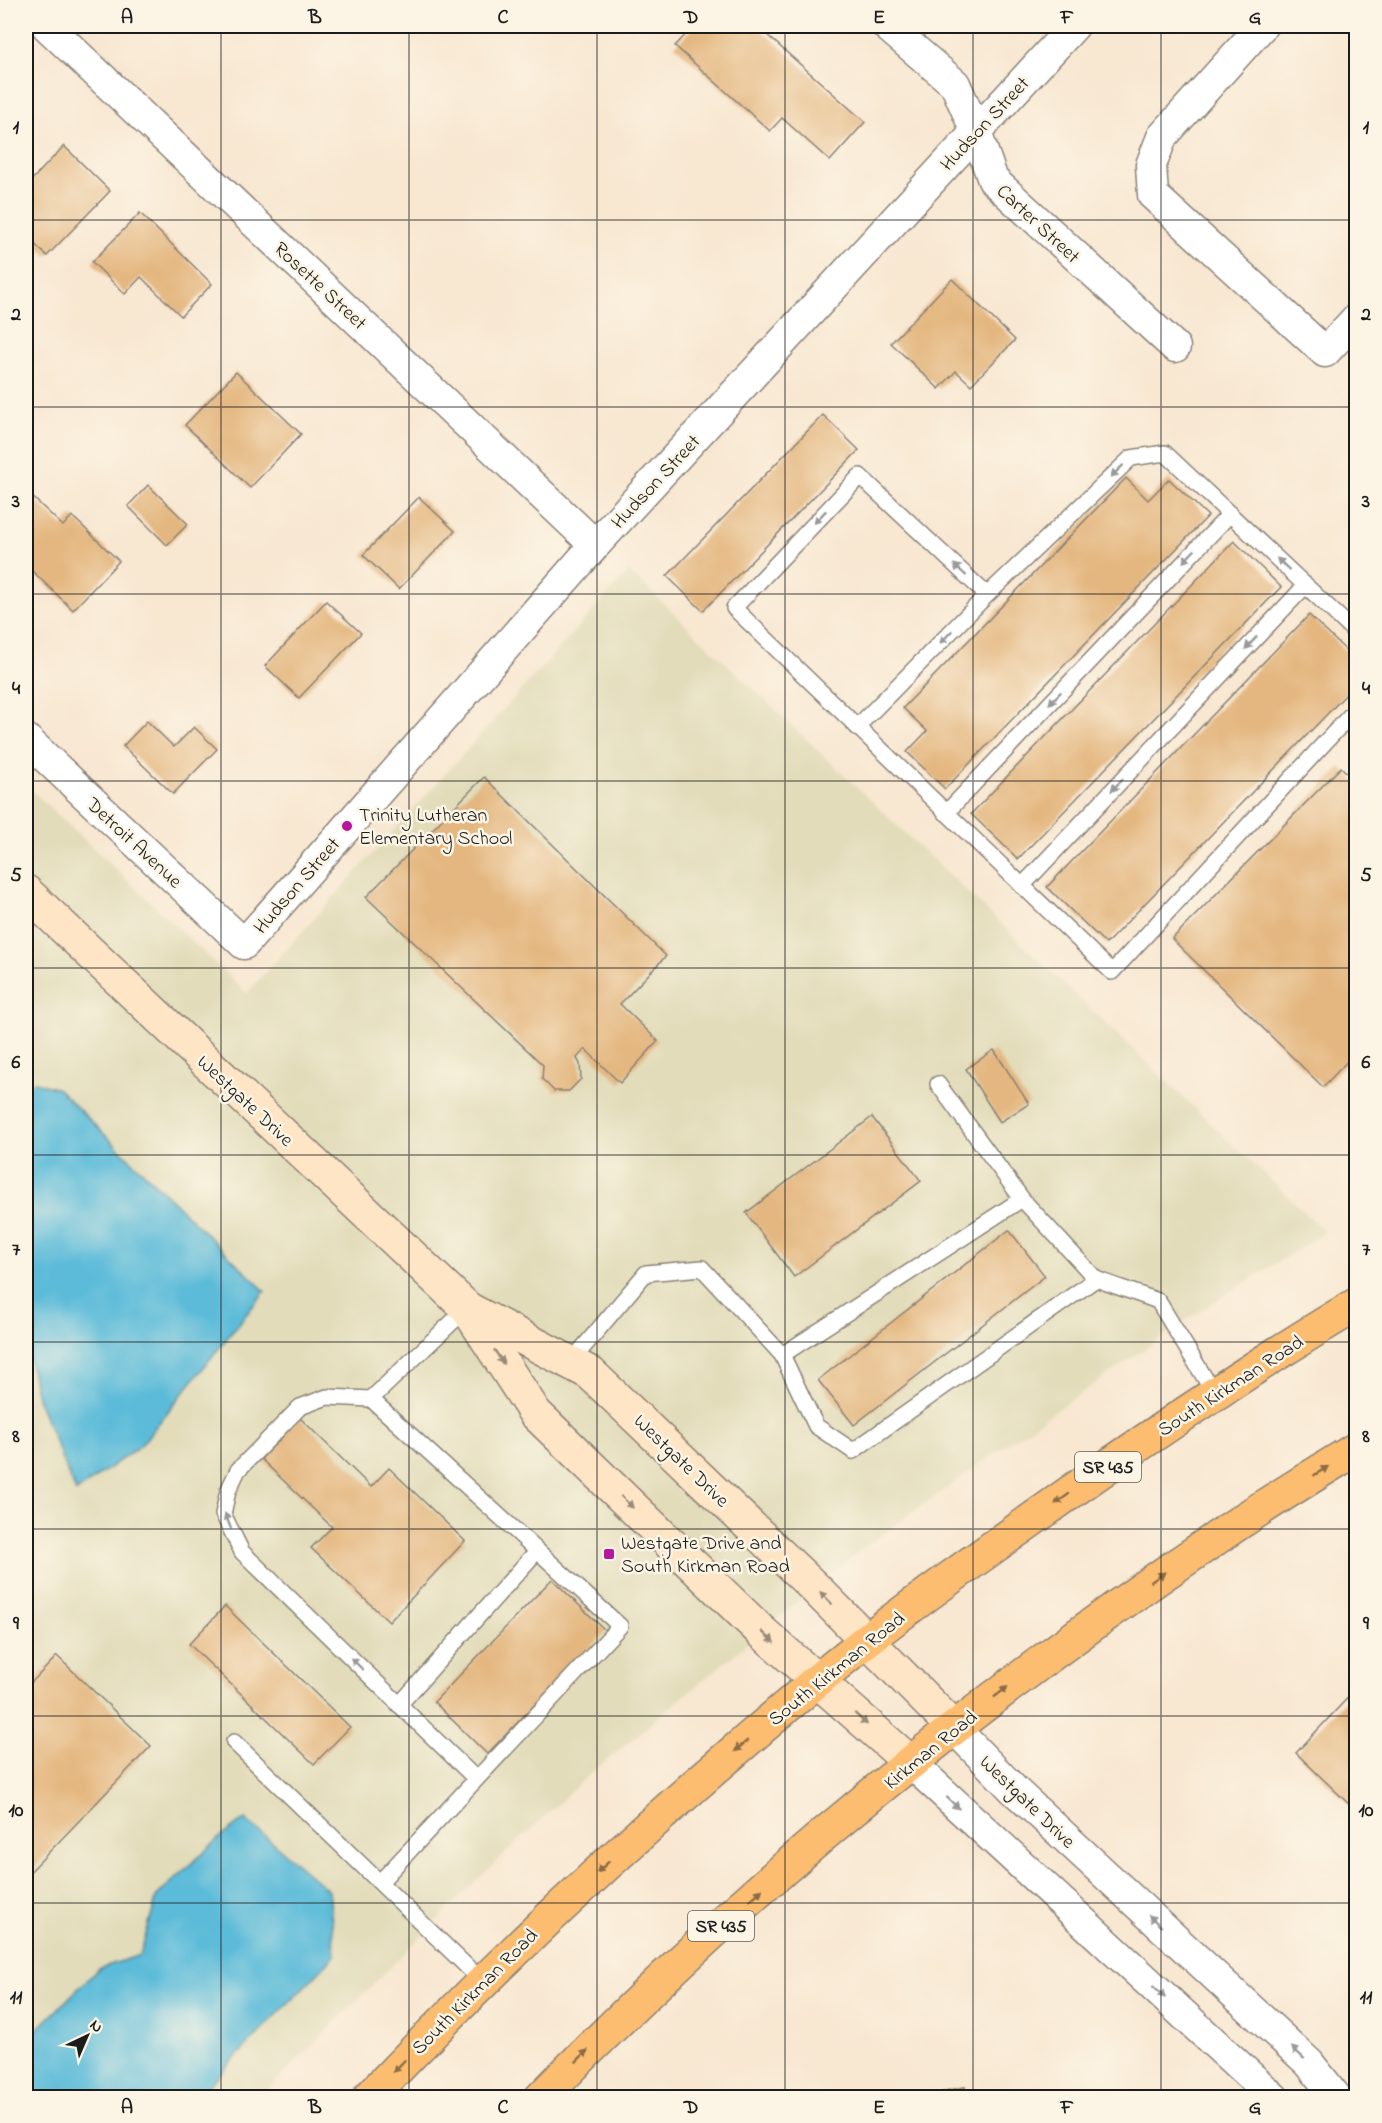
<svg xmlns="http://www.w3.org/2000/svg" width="1382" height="2123" viewBox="0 0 1382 2123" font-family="'Indie Flower',sans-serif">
<rect width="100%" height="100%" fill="#fcf5e5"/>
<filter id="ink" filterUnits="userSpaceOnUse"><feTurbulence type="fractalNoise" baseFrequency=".0167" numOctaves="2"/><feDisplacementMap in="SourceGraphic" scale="12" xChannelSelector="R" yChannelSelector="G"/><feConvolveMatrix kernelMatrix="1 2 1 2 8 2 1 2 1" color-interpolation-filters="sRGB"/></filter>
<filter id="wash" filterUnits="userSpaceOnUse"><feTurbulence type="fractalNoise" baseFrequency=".008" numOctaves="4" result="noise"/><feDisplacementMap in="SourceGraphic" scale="24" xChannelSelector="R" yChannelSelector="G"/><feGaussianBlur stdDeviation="1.35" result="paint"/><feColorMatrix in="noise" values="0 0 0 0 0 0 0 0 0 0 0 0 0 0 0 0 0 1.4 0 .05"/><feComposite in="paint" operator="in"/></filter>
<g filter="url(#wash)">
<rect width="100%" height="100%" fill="#f8e7d1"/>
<polygon fill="#e2dcba" points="629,571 1325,1232 1203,1309 1016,1438 858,1552 585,1778 472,1885 261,2097 26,2097 26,785 247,993"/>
<g fill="#5bbbd9" stroke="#3c6c7a" stroke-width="1.5">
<polygon points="35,1082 58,1089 265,1291 141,1445 76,1492 37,1398 26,1345 26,1084"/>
<polygon points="245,1819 329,1891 335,1955 197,2097 30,2097 26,2041 98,1969 140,1955 157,1896 219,1838"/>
</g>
<g id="blocks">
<g fill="#e4b780">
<polygon points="694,26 757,26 865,122 830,161 782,118 770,131 675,46"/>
<polygon points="64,146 110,191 47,256 26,236 26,186"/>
<polygon points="140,213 212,284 181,316 141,277 125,294 92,262"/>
<polygon points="952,279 1015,340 971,385 956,371 939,389 891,343"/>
<polygon points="236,372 301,434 250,488 185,425"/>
<polygon points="823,415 859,450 703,611 667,576"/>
<polygon points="1126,478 1148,500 1169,479 1208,516 945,789 907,752 927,731 903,708"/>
<polygon points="148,485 188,524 167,545 128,506"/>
<polygon points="26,491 63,526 72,516 119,561 73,610 26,565"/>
<polygon points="419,497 455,531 399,589 363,555"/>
<polygon points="1234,541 1281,587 1018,859 971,814"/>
<polygon points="326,601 361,633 299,698 265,666"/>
<polygon points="1309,615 1356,660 1356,684 1106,944 1047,887"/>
<polygon points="147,721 174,747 194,727 217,749 173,794 123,746"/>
<polygon points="1341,767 1356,782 1356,1052 1323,1087 1172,939"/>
<polygon points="484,777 666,956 620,1004 658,1041 620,1083 585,1049 577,1058 580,1064 581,1079 569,1091 554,1091 542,1079 543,1065 366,897"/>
<polygon points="994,1050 1029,1104 1000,1122 966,1069"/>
<polygon points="872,1117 921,1181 794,1277 746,1213"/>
<polygon points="1009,1230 1045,1276 854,1425 818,1380"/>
<polygon points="300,1418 371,1487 389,1468 465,1541 389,1622 311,1548 332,1527 261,1459"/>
<polygon points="552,1579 606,1631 487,1754 434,1702"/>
<polygon points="225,1606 350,1727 314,1764 189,1644"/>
<polygon points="57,1656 151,1746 26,1876 26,1688"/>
<polygon points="1356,1689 1356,1811 1296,1753"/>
<polygon points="965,2087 966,2098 932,2098 945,2091"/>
</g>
</g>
</g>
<g filter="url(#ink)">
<use href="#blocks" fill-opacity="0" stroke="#8a8276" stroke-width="1.5"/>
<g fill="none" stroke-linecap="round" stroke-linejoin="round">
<g stroke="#8a8276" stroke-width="18">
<g id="lane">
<polyline points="1356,633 1165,453 1131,458 987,595 860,476 734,608 1112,972 1356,709"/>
<polyline points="857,727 987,595"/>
<polyline points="946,813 1230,514"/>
<polyline points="1022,886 1306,585"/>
<polyline points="938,1084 1022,1199"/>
<polyline points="1096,1279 1158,1301 1214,1393"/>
<polyline points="570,1363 646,1273 702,1268 782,1355 816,1426 853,1451 1096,1279 1022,1199 782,1355"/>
<polyline points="371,1399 327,1397 300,1407 238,1470 228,1491 223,1514 242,1552 476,1779"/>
<polyline points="399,1705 537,1551"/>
<polyline points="234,1742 483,1982"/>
<polyline points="380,1882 620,1626 371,1399 467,1308"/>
</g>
</g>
<g stroke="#8a8276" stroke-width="33">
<g id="street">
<polyline points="47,26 595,545"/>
<polyline points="887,26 955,84 976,132 993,180 1175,347"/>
<polyline points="1262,26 1162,137 1151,165 1153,195 1325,352 1356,319"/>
<polyline points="26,739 244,944 595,545 1074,26"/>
<polyline points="954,1728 1014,1790 1309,2063 1337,2098"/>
<polyline points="911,1763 1274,2098"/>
</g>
</g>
<g stroke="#8a8276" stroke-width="36">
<g id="secondary">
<polyline points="26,892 467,1308 535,1413 762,1632 911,1763"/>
<polyline points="468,1309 590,1373 815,1588 954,1728"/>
</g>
</g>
<g stroke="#8a8276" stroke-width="36">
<g id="primary">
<path d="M369,2098c115,-121 234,-234 361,-343 45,-39 90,-78 137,-115 65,-51 134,-98 201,-146 94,-66 189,-130 288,-189"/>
<path d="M541,2098c203,-208 433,-397 674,-559 46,-32 94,-61 141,-90"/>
</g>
</g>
<use href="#lane" stroke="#fff" stroke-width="15"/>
<use href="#street" stroke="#fff" stroke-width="30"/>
<use href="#secondary" stroke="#fee5c5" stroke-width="33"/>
<use href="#primary" stroke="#fcbd6f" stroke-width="33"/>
</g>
<defs><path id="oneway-solid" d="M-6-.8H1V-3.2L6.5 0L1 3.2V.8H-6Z" transform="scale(1.5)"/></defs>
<g fill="#999">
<use href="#oneway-solid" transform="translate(1117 471) rotate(137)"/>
<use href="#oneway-solid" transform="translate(820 517) rotate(133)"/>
<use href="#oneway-solid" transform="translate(1189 556) rotate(134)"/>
<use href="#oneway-solid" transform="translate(1283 564) rotate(-137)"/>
<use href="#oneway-solid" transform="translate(960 570) rotate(-137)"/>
<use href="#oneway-solid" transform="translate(946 637) rotate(134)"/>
<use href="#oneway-solid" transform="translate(1251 643) rotate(133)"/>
<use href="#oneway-solid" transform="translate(1055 698) rotate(134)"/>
<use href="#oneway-solid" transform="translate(1117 785) rotate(133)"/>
<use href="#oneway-solid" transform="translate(228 1521) rotate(-111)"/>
<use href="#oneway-solid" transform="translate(357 1664) rotate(-136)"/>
<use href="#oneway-solid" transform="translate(953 1803) rotate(43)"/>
<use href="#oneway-solid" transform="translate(1155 1921) rotate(-137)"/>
<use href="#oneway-solid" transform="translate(1159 1992) rotate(43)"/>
<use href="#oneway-solid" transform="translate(1298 2053) rotate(-137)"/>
</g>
<g fill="#988b79">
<use href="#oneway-solid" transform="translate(499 1357) rotate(57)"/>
<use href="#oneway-solid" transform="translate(627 1502) rotate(44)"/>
<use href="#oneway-solid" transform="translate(826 1598) rotate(-135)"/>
<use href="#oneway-solid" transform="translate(768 1637) rotate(42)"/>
<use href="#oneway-solid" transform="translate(861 1719) rotate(42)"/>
</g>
<g fill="#8c6c46">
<use href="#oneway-solid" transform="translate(1321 1471) rotate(-32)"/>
<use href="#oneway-solid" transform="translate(1062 1499) rotate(145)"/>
<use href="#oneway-solid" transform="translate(1158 1577) rotate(-35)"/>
<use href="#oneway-solid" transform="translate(1001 1692) rotate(-38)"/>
<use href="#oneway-solid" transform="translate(741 1746) rotate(139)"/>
<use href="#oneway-solid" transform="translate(603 1867) rotate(138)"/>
<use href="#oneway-solid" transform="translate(756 1895) rotate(-41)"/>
<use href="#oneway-solid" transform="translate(582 2056) rotate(-45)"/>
<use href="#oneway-solid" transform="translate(399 2066) rotate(134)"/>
</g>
</g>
<path fill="none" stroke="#1c1c1c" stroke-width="1.5" stroke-opacity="0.55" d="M221,26v2072M409,26v2072M597,26v2072M785,26v2072M973,26v2072M1161,26v2072M26,220h1330M26,407h1330M26,594h1330M26,781h1330M26,968h1330M26,1155h1330M26,1342h1330M26,1529h1330M26,1716h1330M26,1903h1330"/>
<g fill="#b5179e" stroke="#fcf5e5" stroke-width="2">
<circle cx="347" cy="826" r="6"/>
<rect x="603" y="1548" width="12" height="12" rx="3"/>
</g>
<g text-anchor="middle" stroke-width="5" stroke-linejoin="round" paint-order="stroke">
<g fill="#fcf5e5" stroke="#5f5d58" stroke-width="1.5">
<rect x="1075" y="1452" width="66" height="30" rx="4.5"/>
<rect x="688" y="1911" width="66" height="30" rx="4.5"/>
</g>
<g font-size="18" font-weight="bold" fill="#1c1c1c">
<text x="1108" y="1473">SR 435</text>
<text x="721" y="1932">SR 435</text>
</g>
<g font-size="20" fill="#1c1c1c" stroke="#fcf5e5">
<text transform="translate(984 123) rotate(-47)" y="7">Hudson Street</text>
<text transform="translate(1039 223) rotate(43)" y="7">Carter Street</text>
<text transform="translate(321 285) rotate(43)" y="7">Rosette Street</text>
<text transform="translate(655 481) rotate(-47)" y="7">Hudson Street</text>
<text transform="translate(135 842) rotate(43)" y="7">Detroit Avenue</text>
<text transform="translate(296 885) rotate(-49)" y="7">Hudson Street</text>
<text transform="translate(246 1100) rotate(43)" y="7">Westgate Drive</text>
<text transform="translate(1230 1385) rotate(-33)" y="7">South Kirkman Road</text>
<text transform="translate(682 1460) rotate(44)" y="7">Westgate Drive</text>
<text transform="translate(836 1668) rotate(-39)" y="7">South Kirkman Road</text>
<text transform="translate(930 1749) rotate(-39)" y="7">Kirkman Road</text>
<text transform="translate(1028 1801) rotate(44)" y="7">Westgate Drive</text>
<text transform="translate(474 1991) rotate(-45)" y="7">South Kirkman Road</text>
</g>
<g font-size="20" fill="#1c1c1c" stroke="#fcf5e5" text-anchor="start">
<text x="359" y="821">Trinity Lutheran<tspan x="359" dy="23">Elementary School</tspan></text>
<text x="621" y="1549">Westgate Drive and<tspan x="621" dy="23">South Kirkman Road</tspan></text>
</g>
</g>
<rect width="1382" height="2123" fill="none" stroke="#fcf5e5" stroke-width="66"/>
<g transform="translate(87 2036) rotate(44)" stroke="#fcf5e5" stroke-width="4.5" paint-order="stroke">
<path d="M0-4.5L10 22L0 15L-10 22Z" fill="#1c1c1c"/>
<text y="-9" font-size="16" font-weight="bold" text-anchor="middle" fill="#1c1c1c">N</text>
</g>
<rect x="33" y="33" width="1316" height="2057" fill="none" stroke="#1c1c1c" stroke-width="2"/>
<g font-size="20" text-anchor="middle" font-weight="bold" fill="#1c1c1c">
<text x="127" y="23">A</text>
<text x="315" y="23">B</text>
<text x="503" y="23">C</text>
<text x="691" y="23">D</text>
<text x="879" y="23">E</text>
<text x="1067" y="23">F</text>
<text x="1255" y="23">G</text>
<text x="16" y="133">1</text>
<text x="1366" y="133">1</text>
<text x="16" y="320">2</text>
<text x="1366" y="320">2</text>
<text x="16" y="507">3</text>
<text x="1366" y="507">3</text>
<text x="16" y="694">4</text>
<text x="1366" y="694">4</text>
<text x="16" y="881">5</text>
<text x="1366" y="881">5</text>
<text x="16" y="1068">6</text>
<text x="1366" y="1068">6</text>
<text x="16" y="1255">7</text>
<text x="1366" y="1255">7</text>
<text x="16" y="1442">8</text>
<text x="1366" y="1442">8</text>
<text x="16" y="1629">9</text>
<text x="1366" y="1629">9</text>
<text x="16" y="1816">10</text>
<text x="1366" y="1816">10</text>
<text x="16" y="2003">11</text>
<text x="1366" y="2003">11</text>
<text x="127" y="2113">A</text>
<text x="315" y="2113">B</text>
<text x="503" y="2113">C</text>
<text x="691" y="2113">D</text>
<text x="879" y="2113">E</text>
<text x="1067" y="2113">F</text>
<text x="1255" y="2113">G</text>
</g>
</svg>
